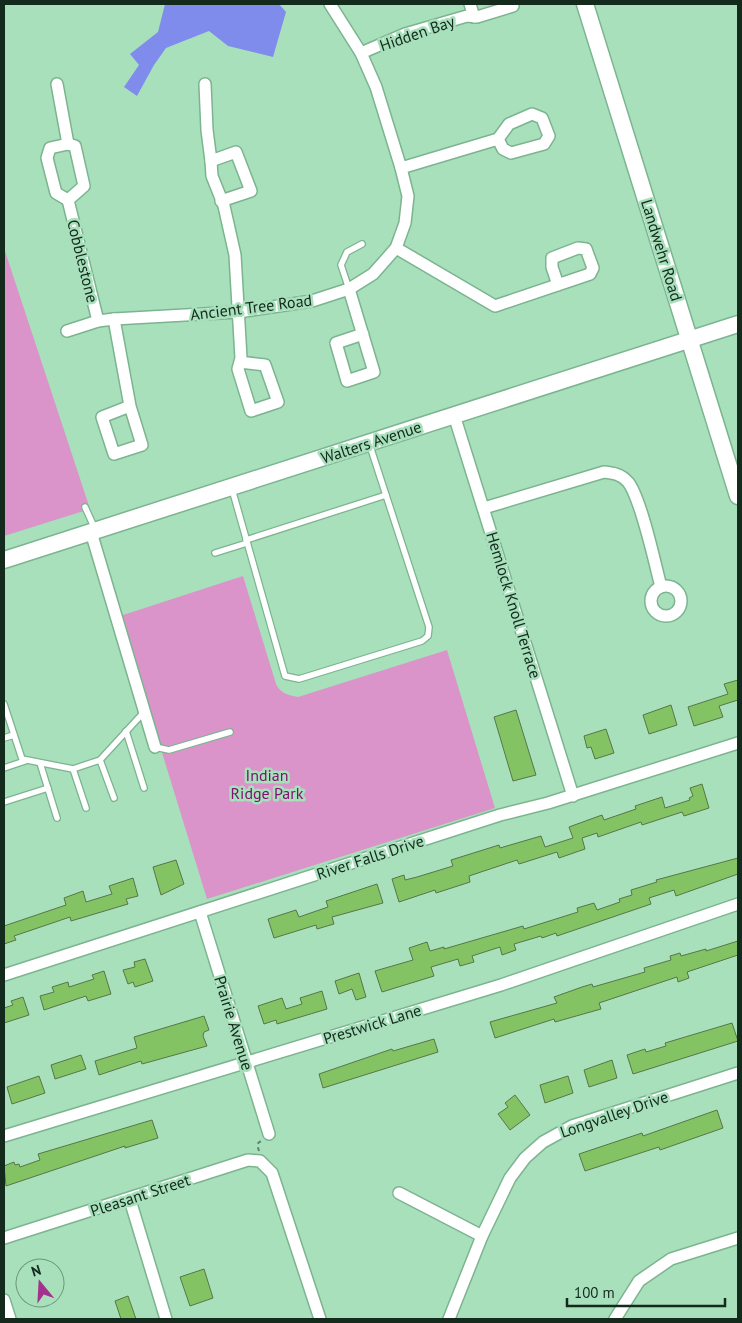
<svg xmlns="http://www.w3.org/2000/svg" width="742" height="1323" viewBox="0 0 742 1323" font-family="'PT Sans',sans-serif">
<rect width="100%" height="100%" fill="#a8e0bc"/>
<g fill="#da94c9">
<polygon points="4,248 90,509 4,536"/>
<path d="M243,576l33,108c4,9 12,11 22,13l149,-47 48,158 -288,91 -87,-283z"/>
</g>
<polygon fill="#7f8cec" points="165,4 279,4 286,12 273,57 228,46 209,31 166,48 154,65 137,96 124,87 139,65 130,54 158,32"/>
<g fill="#84c364" stroke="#577648">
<polygon points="738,680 738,700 719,706 723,717 694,726 688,707 728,694 724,684"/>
<polygon points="671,705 677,725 649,734 643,715"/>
<polygon points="516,710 536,775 513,781 494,717"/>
<polygon points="606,729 614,753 595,759 591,747 587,748 584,736"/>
<polygon points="702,784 709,808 684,816 682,812 642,825 641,822 598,837 597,833 582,838 585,849 559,858 557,852 519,864 517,860 469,876 470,882 436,893 435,890 399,902 392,879 404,875 405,880 417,877 453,866 451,860 499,845 500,848 541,836 545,847 573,838 569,827 602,815 604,820 636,809 635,806 662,797 665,808 690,800 689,798 693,796 690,788"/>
<polygon points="738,858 738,874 676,896 674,890 649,898 651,904 557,936 556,933 542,938 541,936 514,944 516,950 502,955 500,947 472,956 474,962 460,966 458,959 431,967 434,976 382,992 375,971 413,960 409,948 427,942 430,951 444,947 444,949 523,926 524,929 578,912 577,908 594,903 597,910 620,902 619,899 632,895 631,890 657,882 656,880"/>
<polygon points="176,860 184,884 161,895 153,867"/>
<polygon points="133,878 138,896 126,899 128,904 71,921 70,917 14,936 16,940 4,944 4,926 66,905 64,898 83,891 86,902 112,894 109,886"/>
<polygon points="377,884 383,903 332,917 334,924 317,929 316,925 274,938 268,919 296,910 299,917 328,907 326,901"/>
<polygon points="738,941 738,955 687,972 689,978 678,982 677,977 599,1003 601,1009 555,1022 554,1019 495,1038 490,1022 557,1003 554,997 582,987 592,984 593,987 645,972 644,968 671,960 670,956 680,953 681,956 706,949 706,951"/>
<polygon points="145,959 153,981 135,987 133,982 128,984 123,970 135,967 134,962"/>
<polygon points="104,971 111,994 88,1001 86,996 44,1010 40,996 54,992 52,987 68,982 69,987 94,979 92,975"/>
<polygon points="359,973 366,997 356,1000 352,989 339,994 335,981"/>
<polygon points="322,991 327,1009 277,1024 276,1020 264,1024 258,1006 282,998 286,1009 302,1004 300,998"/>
<polygon points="23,997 29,1015 4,1023 4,1008 13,1005 11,1001"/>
<polygon points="204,1016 209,1030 204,1032 203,1036 207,1046 142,1064 141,1061 99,1075 95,1061 137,1048 134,1037"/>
<polygon points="732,1023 738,1041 633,1074 627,1055 645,1049 646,1052 666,1046 665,1043"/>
<polygon points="434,1039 438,1052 323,1088 319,1074 392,1049 393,1051"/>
<polygon points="81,1055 86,1069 55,1079 51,1065"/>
<polygon points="612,1060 617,1078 589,1087 584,1070"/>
<polygon points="39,1076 45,1093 12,1104 7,1087"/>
<polygon points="568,1076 573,1093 545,1103 540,1085"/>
<polygon points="515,1095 530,1115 510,1130 498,1114 508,1107 505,1103"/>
<polygon points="717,1110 723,1128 660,1150 659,1147 585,1171 579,1154 642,1133 643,1136"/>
<polygon points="152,1120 158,1138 125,1148 125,1146 6,1186 4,1166 14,1162 15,1165 19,1164 20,1167 40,1160 38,1154"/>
<polygon points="204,1269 213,1298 190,1306 180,1277"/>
<polygon points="128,1296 136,1319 121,1319 115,1301"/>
</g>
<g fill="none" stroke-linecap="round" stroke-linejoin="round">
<g stroke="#7cb490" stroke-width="8">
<g id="lane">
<polyline points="349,289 341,265 347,252 362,244"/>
<polyline points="232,489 285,676 299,679 422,641 428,636 429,627 369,443"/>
<polyline points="85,507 95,529"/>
<polyline points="246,540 386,495"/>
<polyline points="215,553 247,543"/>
<polyline points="4,704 22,759 73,769 100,760 144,712"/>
<polyline points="126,731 144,788"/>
<polyline points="4,738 14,735"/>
<polyline points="155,747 169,750 230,732"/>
<polyline points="100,760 114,798"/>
<polyline points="40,763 57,818"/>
<polyline points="4,768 25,761"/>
<polyline points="73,769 86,808"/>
<polyline points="4,802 48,788"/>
</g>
</g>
<g stroke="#7cb490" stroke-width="14">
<g id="street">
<polyline points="470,4 474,17"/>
<polyline points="361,53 405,34 467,16 477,17 513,6 512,4"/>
<polyline points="57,84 68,144 50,148 47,158 56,193 68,200"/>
<polyline points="205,84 207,130 211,161 236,152 251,191 221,201"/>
<polyline points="68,144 75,146 84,186 68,200 98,321"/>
<polyline points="211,161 212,176 224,206 235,255 241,358 238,369 251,411 278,402 265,365 240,362"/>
<polyline points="401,168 498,139 503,149 511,153 544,144 549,136 542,118 532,114 509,124 498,139"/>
<polyline points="396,248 495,306 590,274 593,268 586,249 578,248 552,258 552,267 558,285"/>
<polyline points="349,289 374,372 347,381 336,343 363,334"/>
<polyline points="114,319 130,406 142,445 114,454 102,417 130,406"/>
<polyline points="67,331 98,321 114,319 238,312 312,301 349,289 373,274 396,248 405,223 408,196 401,168 376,87 361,53 330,4"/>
<polyline points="454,415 573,796"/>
<path d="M484,508l120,-36c9,1 17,2 24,10 13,16 27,82 33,105"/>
<polyline points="91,532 155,747"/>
<circle cx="666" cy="601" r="15"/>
<polyline points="200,912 269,1134"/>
<polyline points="4,975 500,815 548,803 738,743"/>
<polyline points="4,1136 501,985 738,904"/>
<polyline points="399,1193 482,1236"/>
<polyline points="130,1200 166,1319"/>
<polyline points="4,1238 248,1160 260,1161 272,1173 320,1319"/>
<polyline points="4,1300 10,1319"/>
<polyline points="449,1319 482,1236 510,1178 525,1158 543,1142 572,1126 738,1073"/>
<polyline points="615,1319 639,1281 671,1259 738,1238"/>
</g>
</g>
<g stroke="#7cb490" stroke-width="19">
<g id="secondary">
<polyline points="585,4 738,496"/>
<polyline points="4,560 738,324"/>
</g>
</g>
<polyline stroke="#5c846b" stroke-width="2" stroke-dasharray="4 4" stroke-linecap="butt" points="259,1151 257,1144 261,1141"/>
<use href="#lane" stroke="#fff" stroke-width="5.5"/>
<use href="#street" stroke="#fff" stroke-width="11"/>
<use href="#secondary" stroke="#fff" stroke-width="16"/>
</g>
<g text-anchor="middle" stroke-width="5" stroke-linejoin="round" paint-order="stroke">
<g font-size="16" fill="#132a1c" stroke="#a8e0bc">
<text transform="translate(417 33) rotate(-19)" y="6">Hidden Bay</text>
<text transform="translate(662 250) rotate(73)" y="6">Landwehr Road</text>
<text transform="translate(83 261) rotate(76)" y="6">Cobblestone</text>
<text transform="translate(251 307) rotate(-7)" y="6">Ancient Tree Road</text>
<text transform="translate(371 442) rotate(-18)" y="6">Walters Avenue</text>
<text transform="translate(514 605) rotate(73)" y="6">Hemlock Knoll Terrace</text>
<text transform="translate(370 857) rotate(-18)" y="6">River Falls Drive</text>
<text transform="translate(234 1023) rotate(73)" y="6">Prairie Avenue</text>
<text transform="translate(372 1024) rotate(-17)" y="6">Prestwick Lane</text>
<text transform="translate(614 1114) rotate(-19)" y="6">Longvalley Drive</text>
<text transform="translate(140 1195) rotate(-18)" y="6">Pleasant Street</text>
</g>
<g font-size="16" fill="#80106f" stroke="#a8e0bc">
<text x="267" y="781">Indian<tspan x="267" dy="18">Ridge Park</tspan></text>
</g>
</g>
<rect width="742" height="1323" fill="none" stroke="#132a1c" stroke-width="10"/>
<g transform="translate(40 1283) rotate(342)"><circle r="24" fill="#a8e0bc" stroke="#6c977c"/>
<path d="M0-4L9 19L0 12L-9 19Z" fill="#a3328e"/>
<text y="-8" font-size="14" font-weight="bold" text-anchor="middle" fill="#132a1c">N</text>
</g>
<path d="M567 1298v8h158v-8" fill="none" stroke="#132a1c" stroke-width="2.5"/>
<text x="574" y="1298" font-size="15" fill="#132a1c" stroke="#a8e0bc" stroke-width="4" paint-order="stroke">100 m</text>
</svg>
